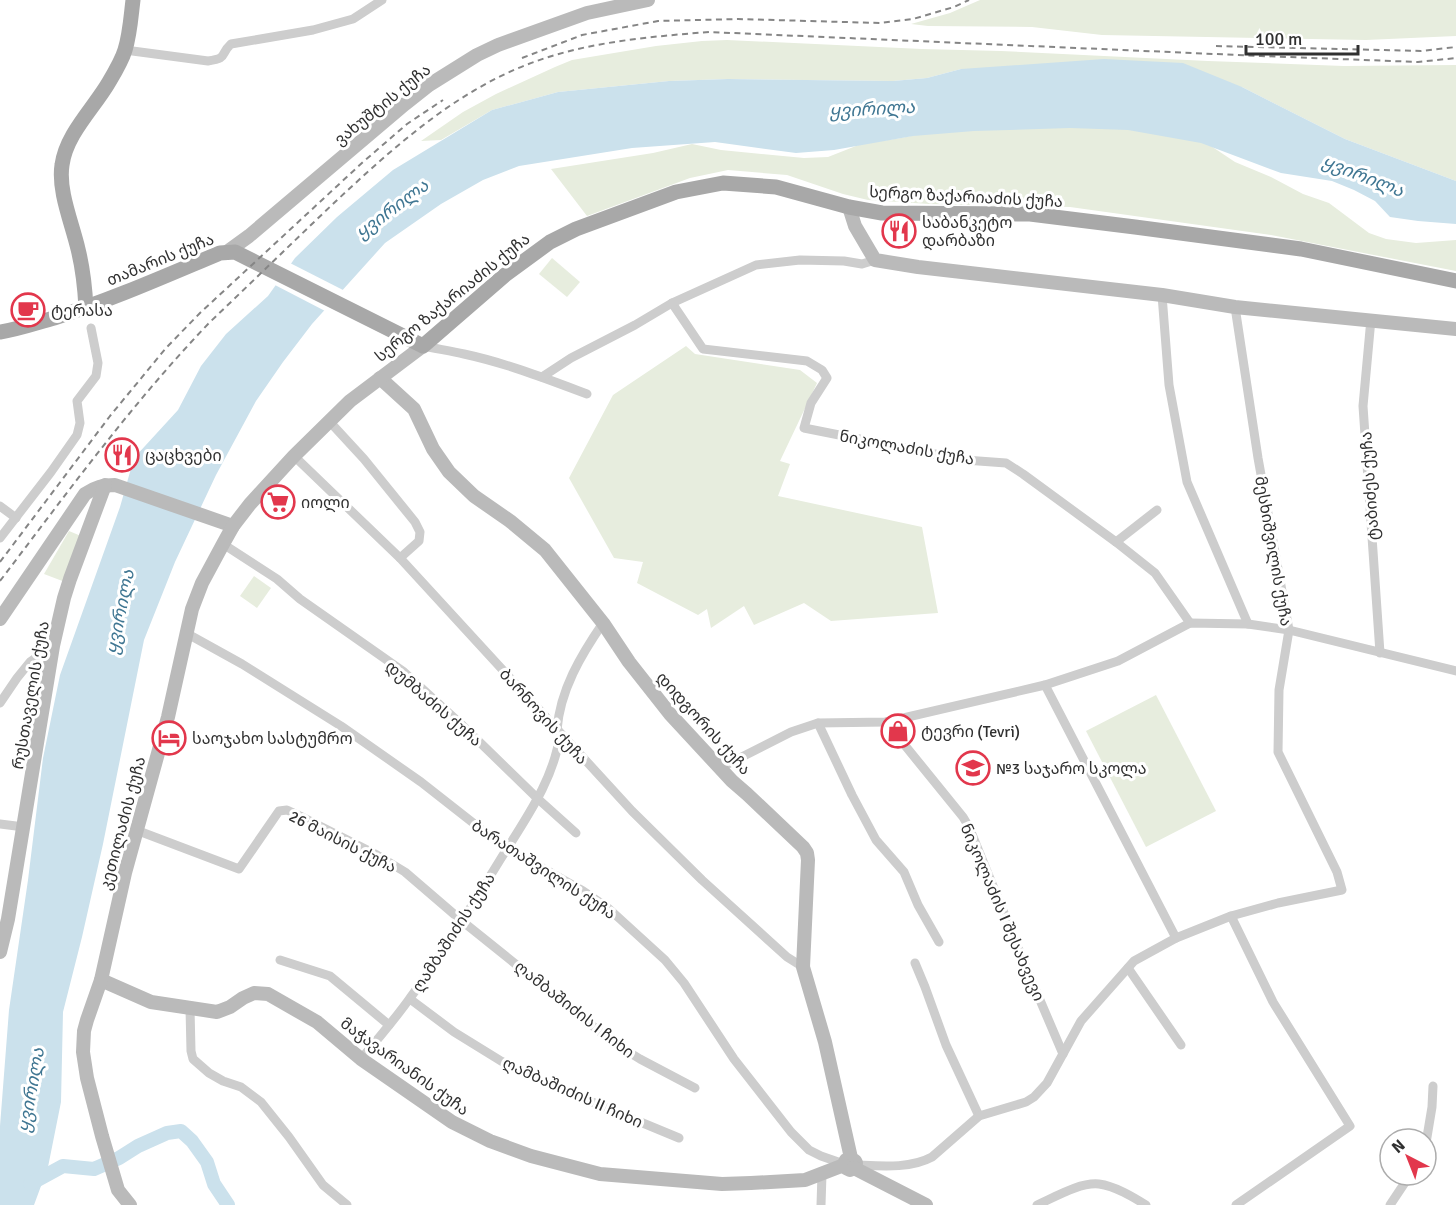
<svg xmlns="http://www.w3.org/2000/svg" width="1456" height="1205" viewBox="0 0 1456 1205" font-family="Signika,'Noto Sans Georgian',sans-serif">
<rect width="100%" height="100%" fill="#fff"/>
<g fill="#e7edde">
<polygon points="980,0 1456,0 1456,36 1366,40 1102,35 1032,27 928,26 911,24 950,13"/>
<polygon points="727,40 922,49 1001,51 1208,61 1344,66 1456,65 1456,181 1345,139 1242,87 961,69 927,78 893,81 728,79 669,81 558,92 492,110 441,140 421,141 463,112 496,94 555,67 572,60 656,46 702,41"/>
<polygon points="1022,110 1202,140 1235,162 1271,177 1303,194 1329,203 1369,233 1386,239 1416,243 1456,240 1456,271 1271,235 1070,207 929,204 868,200 843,194 787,175 728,170 690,178 587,216 551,169 653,153 692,144 721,150 804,158 828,157 861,144 901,138 974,123"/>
<polygon points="552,258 580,282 567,297 539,274"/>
<polygon points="686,346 695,354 800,370 817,383 780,461 790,464 778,496 922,527 938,613 831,621 804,603 754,625 744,606 711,628 707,609 698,615 637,583 643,562 614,558 569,478 613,395"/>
<polygon points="69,531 81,536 65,582 44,574"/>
<polygon points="254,576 271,588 257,608 240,596"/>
<polygon points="1156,695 1216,811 1146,847 1086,731"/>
</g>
<polygon fill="#cbe1ec" points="1104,59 1183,63 1242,87 1345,139 1456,181 1456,224 1418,221 1390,217 1375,201 1354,190 1332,181 1281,173 1201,143 1128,130 1070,128 974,131 913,136 834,150 796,153 715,142 632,148 519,166 483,180 441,204 385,243 312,324 283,362 256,401 216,475 175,562 144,640 103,844 82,937 63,1012 61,1102 48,1167 34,1205 0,1205 0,1126 9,1010 28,880 43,758 60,675 120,507 134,458 178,410 201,366 226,334 268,296 295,258 337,217 393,170 492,110 558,92 669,81 728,79 893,81 927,78 961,69"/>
<polygon fill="#fff" points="288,262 345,291 327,312 273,284"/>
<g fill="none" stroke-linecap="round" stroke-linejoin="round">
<polyline stroke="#cbe1ec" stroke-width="14" points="30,1184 63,1166 94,1169 119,1158 138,1146 167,1133 181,1131 192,1141 207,1162 214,1184 228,1205"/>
<g stroke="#cdcdcd" stroke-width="9">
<path d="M125,50l83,11c21,-3 11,-6 23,-17l82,-14 40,-11 29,-19"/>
<polyline points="1162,295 1169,385 1187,482 1248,624"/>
<polyline points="672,303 703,349 807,361 822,370 827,378 811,403 804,428 965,460 1006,463 1023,474 1116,542 1155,573 1190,623"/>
<polyline points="1371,319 1363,406 1380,653"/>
<path d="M423,346c14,3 28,5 41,8 42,9 83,25 123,40"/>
<polyline points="542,377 571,358 635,325 672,303 756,265 800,260 844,261 862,264 875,260"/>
<polyline points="329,421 364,459 415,522 420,532 419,541 400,558"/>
<polyline points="294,456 400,558 632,811 702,880 787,957 803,967"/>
<polyline points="0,506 16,518"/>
<polyline points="0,538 51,472 77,435 80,423 77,401 96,376 98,363 91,328"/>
<polyline points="1116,542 1157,510"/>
<polyline points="223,544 277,579 300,599 404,672 462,725 537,798 576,833"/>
<polyline points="186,633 242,664 341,726 421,782 500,844 583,891 608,908 665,960 684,983 734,1059 791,1132 809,1150 821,1156 844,1164"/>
<polyline points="1045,685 1176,938"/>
<polyline points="0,703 17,678 30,662 53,646"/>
<polyline points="886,722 963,817 969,827 1028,972 1063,1054"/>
<polyline points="818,723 852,795 876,840 904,872 918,905 939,942"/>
<path d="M557,730c3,-40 24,-75 46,-107"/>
<polyline points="720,768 791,732 818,723 886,722 1045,685 1118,661 1190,623 1248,624 1289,630 1456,671"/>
<polyline points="0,824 24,827"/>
<polyline points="136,830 239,869 279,811 287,810 300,816 377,855 405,872 462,921 614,1043 640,1059 695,1088"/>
<polyline points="1231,916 1273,1002 1350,1126 1236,1205"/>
<polyline points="280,960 330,976 389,1025"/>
<polyline points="915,963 925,987 946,1045 979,1116"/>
<polyline points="1128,968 1181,1045"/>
<polyline points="410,999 454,1032 501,1061 539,1080 679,1138"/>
<polyline points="190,1008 191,1051 193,1059 209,1073 223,1081 241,1087 261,1102 289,1137 323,1185 347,1205"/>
<path d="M361,1059c17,-20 34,-40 49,-61 33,-44 61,-91 90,-138 24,-39 55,-81 60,-127"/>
<polyline points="1426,1143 1432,1107 1433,1086"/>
<path d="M856,1165c24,1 54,4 76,-8l47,-41 47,-14 8,-5 13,-14 34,-62 53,-60 42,-23 55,-22 47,-13 64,-13 -5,-18 -59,-120 1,-62 10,-60 -31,-172 -23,-151"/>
<polyline points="821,1205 822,1174"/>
<path d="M1037,1205c18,-8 43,-23 62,-21 16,2 34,13 47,21"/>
<polyline points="1390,1205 1410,1175"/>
</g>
<g stroke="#bababa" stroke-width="14">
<polyline points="849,207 855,226 875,260 918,267 1162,295 1235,307 1456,329"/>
<polyline points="227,252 249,236 405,104 429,85 477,55 498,45 587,13 648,0"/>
<polyline points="380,378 414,409 433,449 449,472 474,496 510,521 545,550 603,623 629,662 670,714 732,781 747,794 803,847 807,853 808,860 803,967 825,1042 851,1158 855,1161 856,1163 854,1168 850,1170 846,1168 844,1164 846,1160 851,1158"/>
<path d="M0,619l85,-125c10,-7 18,-9 30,-9l118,41"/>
<polyline points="0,952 8,919 53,646 64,598 70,579 105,485"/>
<polyline points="101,980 151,1002 217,1012 230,1007 243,998 254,993 268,994 317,1022 361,1059 452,1122 490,1141 531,1156 600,1174 722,1184 751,1183 805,1180 844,1165"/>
<polyline points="854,1168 926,1205"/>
<polyline points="130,1205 118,1190 102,1136 87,1078 83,1052 84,1031 87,1020 101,980 125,873 168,717 192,609 202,583 223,544 233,526 250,504 294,456 350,401 423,346"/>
</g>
<g stroke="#a8a8a8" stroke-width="15">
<path d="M86,308c-1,-20 -3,-39 -8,-59 -6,-26 -20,-58 -16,-84 4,-31 32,-57 47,-83 6,-10 13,-22 16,-32 5,-16 6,-34 8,-50"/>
<path d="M0,332c19,-3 36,-9 54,-14 57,-18 111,-42 166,-65l15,-1 188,94 82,-71 45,-33 26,-13 100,-37 47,-9 53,4 73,20 33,6 148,1 105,13 166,22 155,32"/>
</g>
<g stroke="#858585" stroke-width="2" stroke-dasharray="6 4.5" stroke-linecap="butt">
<polyline points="1216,46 1421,51 1456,47"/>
<polyline points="522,58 582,35 658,21 738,19 880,23 913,19 954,7 969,0"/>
<polyline points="0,562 110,416 166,348 200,313 363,162 407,124 443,100"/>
<path d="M0,581c67,-88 133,-179 210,-259 42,-40 83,-80 125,-120 57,-53 117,-108 191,-137 58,-23 121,-28 183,-33l552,24 157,6 38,-4"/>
</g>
</g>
<defs>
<g id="restaurant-ring" transform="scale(1.725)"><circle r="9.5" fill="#fff" stroke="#e2374c" stroke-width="1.5"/><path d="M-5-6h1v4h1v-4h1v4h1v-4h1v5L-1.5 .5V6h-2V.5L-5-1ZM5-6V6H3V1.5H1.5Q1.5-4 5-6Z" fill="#e2374c"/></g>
<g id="cafe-ring" transform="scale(1.725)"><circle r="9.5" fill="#fff" stroke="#e2374c" stroke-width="1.5"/><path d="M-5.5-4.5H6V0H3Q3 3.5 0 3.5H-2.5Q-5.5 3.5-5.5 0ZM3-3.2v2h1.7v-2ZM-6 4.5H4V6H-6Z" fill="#e2374c"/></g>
<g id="supermarket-ring" transform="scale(1.725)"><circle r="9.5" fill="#fff" stroke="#e2374c" stroke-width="1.5"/><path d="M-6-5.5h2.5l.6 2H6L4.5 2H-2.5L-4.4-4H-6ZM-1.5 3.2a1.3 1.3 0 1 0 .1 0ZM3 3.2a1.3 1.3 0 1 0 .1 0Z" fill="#e2374c"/></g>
<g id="shop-ring" transform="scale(1.725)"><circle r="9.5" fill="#fff" stroke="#e2374c" stroke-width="1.5"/><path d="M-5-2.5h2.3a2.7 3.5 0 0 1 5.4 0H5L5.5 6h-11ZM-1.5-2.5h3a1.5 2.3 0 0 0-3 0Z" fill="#e2374c"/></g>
<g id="hotel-ring" transform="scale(1.725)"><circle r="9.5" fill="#fff" stroke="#e2374c" stroke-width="1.5"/><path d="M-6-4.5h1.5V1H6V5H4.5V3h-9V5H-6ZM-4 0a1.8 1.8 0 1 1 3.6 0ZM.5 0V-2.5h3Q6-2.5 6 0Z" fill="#e2374c"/></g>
<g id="school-ring" transform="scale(1.725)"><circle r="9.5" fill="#fff" stroke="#e2374c" stroke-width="1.5"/><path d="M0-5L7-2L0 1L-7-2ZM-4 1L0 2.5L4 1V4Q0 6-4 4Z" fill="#e2374c"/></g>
</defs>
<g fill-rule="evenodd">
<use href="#restaurant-ring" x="899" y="231"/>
<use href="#cafe-ring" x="28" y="310"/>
<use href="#restaurant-ring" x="122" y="455"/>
<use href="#supermarket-ring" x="278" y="502"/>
<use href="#shop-ring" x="898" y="731"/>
<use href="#hotel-ring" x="169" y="738"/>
<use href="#school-ring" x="973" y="768"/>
</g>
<g text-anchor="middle" stroke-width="6" stroke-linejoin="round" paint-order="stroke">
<g font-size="16" fill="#303030" stroke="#fff">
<text transform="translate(382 104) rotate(-39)" y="6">ვახუშტის ქუჩა</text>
<text transform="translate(966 196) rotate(3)" y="6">სერგო ზაქარიაძის ქუჩა</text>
<text transform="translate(160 259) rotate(-22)" y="6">თამარის ქუჩა</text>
<text transform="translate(452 297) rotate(-39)" y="6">სერგო ზაქარიაძის ქუჩა</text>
<text transform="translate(907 447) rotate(10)" y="6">ნიკოლაძის ქუჩა</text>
<text transform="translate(1369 486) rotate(-94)" y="6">ტაბიძეს ქუჩა</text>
<text transform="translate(1274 551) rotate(80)" y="6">მესხიშვილის ქუჩა</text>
<text transform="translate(30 695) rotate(-80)" y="6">რუსთაველის ქუჩა</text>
<text transform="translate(434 703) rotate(41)" y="6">დუმბაძის ქუჩა</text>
<text transform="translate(544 716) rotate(48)" y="6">ბარნოვის ქუჩა</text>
<text transform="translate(704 723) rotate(48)" y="6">დიდგორის ქუჩა</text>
<text transform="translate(122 823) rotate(-75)" y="6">კეთილაძის ქუჩა</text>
<text transform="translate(343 841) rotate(27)" y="6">26 მაისის ქუჩა</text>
<text transform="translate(544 869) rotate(33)" y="6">ბარათაშვილის ქუჩა</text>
<text transform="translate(1003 912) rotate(67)" y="6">ნიკოლაძის I შესახვევი</text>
<text transform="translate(453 932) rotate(-57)" y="6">ღამბაშიძის ქუჩა</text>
<text transform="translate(575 1009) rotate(38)" y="6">ღამბაშიძის I ჩიხი</text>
<text transform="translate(405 1066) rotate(36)" y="6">მაჭავარიანის ქუჩა</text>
<text transform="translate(573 1092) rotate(24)" y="6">ღამბაშიძის II ჩიხი</text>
</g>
<g font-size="16" fill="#303030" stroke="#fff" text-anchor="start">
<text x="922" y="228">საბანკეტო<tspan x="922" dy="18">დარბაზი</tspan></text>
<text x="51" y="316">ტერასა</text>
<text x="145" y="461">ცაცხვები</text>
<text x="301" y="508">იოლი</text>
<text x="921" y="737">ტევრი (Tevri)</text>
<text x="192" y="744">საოჯახო სასტუმრო</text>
<text x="996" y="774">№3 საჯარო სკოლა</text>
</g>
<g font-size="18" font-style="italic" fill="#3f7692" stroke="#fff">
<text transform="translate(872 109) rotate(-3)" y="6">ყვირილა</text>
<text transform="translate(1363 176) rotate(21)" y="6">ყვირილა</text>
<text transform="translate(392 209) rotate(-37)" y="6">ყვირილა</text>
<text transform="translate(120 612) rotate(-79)" y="6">ყვირილა</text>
<text transform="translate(31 1090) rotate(-80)" y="6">ყვირილა</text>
</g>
</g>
<g transform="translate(1408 1157) rotate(318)"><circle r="28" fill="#ffffff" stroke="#acacac" stroke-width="1.5"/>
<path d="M0-4.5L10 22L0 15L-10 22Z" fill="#e2374c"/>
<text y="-9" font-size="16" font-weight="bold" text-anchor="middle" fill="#303030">N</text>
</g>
<path d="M1246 45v9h112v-9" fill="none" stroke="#303030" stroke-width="3"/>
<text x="1255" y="45" font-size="18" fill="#303030" stroke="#ffffff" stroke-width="4.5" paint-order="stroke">100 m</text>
</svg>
